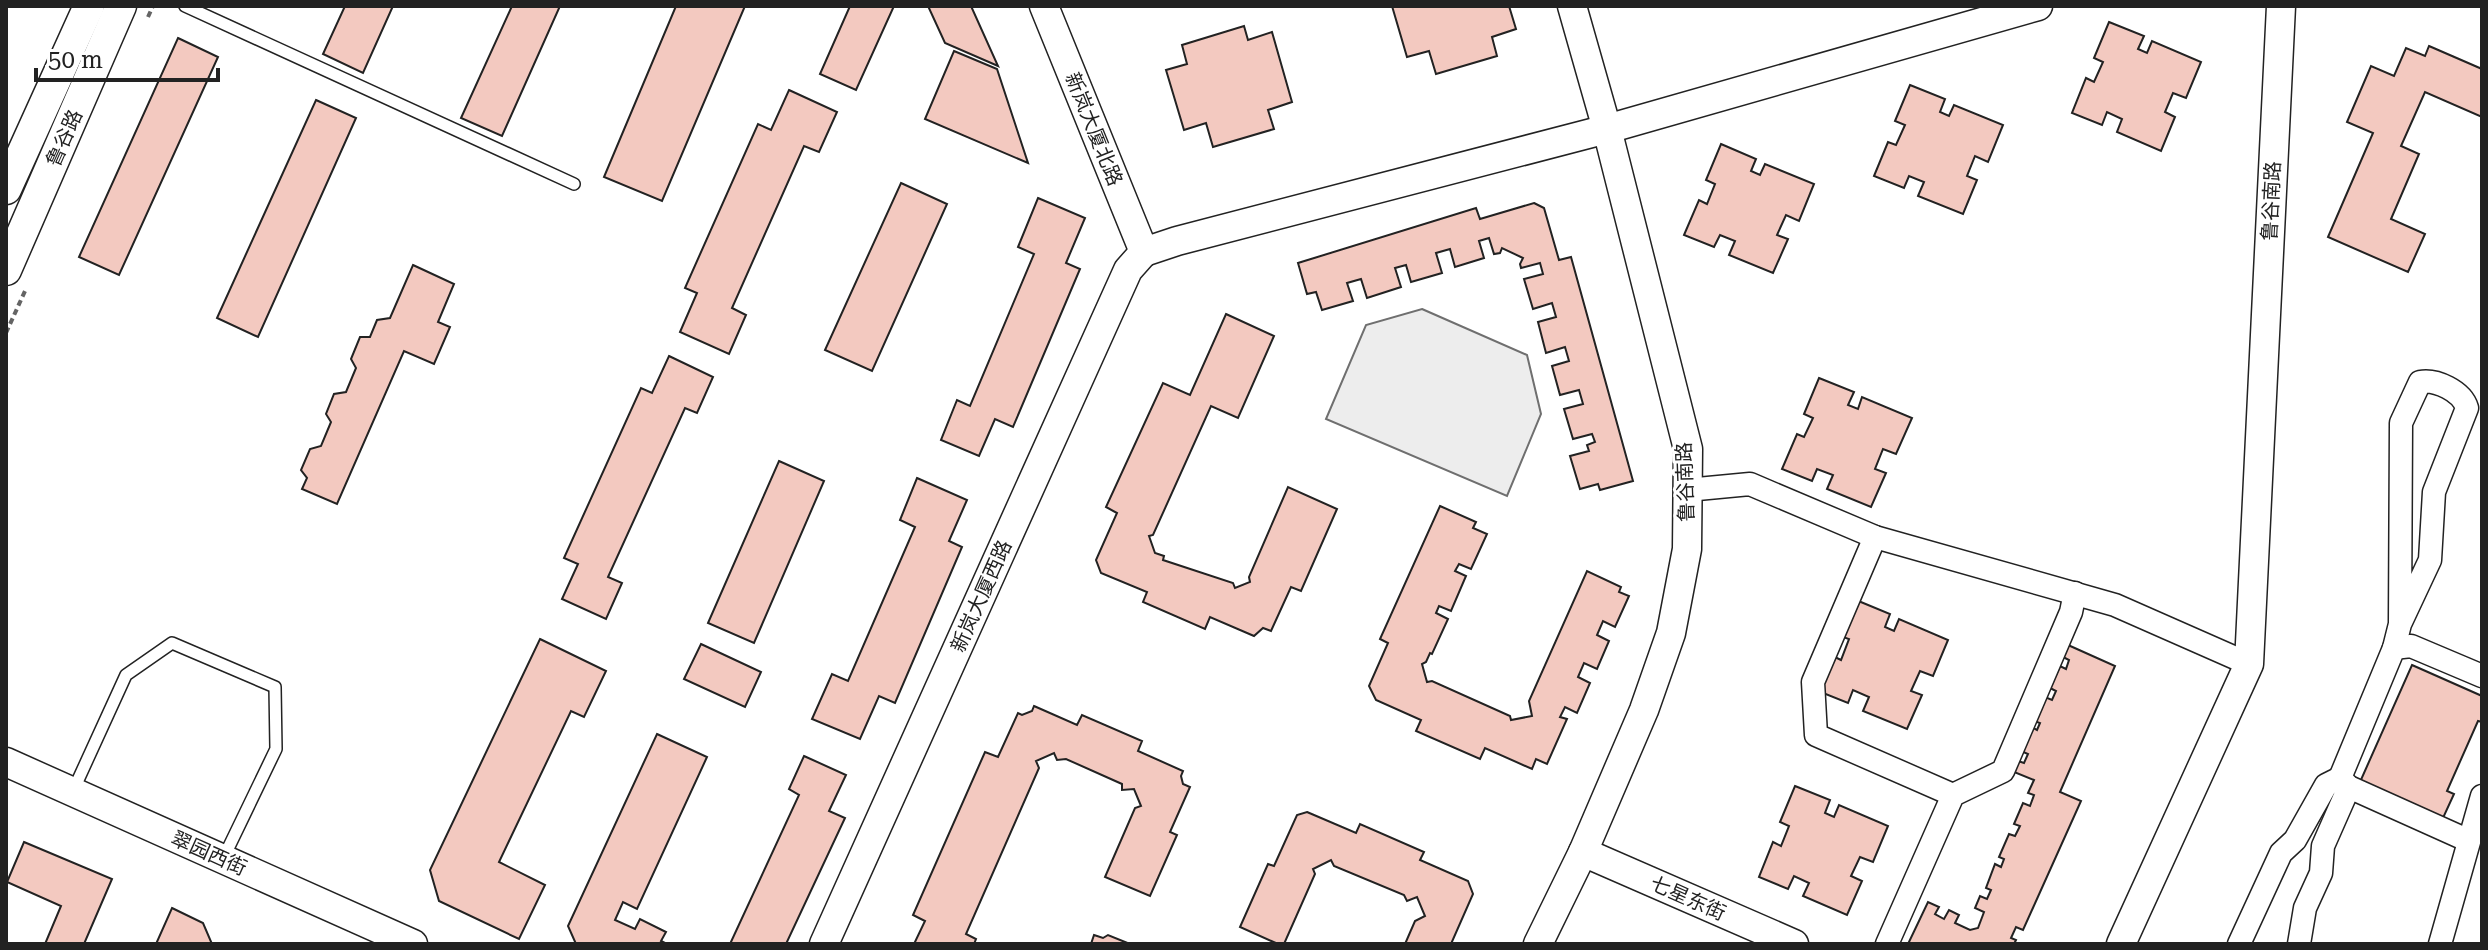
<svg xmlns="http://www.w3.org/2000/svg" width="2488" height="950" viewBox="0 0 2488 950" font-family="'Roboto Serif','Noto Sans SC',serif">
<rect width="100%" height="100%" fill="#fff"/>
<polygon fill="#ededed" stroke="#6f6f6f" stroke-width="2" points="1422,309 1527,355 1541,414 1507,496 1326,419 1366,325"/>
<g fill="#f3c9c0" stroke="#222" stroke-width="2">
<polygon points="345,6 393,6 363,73 323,54"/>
<polygon points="512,6 560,6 502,136 461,118"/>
<polygon points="676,6 745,6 662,201 604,177"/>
<polygon points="850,6 894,6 856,90 820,74"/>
<polygon points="928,6 971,6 998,66 945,43"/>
<polygon points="1392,6 1509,6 1516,29 1492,37 1497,56 1436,74 1429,51 1407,57"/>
<polygon points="2109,22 2144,36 2138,49 2147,53 2152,41 2201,62 2186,98 2173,93 2165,112 2175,117 2161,151 2117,132 2122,119 2107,112 2102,125 2072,113 2086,78 2094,82 2103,62 2094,58"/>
<polygon points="1244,26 1248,40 1272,32 1292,102 1268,110 1274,129 1213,147 1206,123 1184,130 1166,70 1187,64 1182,45"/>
<polygon points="178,38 218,57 119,275 79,257"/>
<polygon points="2429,46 2482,69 2482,117 2425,92 2401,146 2419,154 2391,219 2425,234 2408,272 2328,237 2373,133 2347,122 2371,66 2394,76 2406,48 2425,56"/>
<polygon points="954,51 997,69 1028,163 925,119"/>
<polygon points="1910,85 1945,99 1940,112 1949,116 1954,105 2003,125 1988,162 1975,156 1967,176 1977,180 1963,214 1918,196 1924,182 1909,176 1904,188 1874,176 1888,142 1896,145 1905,125 1895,121"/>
<polygon points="789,90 837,112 819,152 804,146 732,308 746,315 729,354 680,332 697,293 685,288 758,124 771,130"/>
<polygon points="316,100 356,118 258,337 217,318"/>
<polygon points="1721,144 1756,159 1751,171 1760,175 1765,164 1814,184 1799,221 1786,215 1777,235 1788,239 1773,273 1729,255 1735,241 1720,235 1714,247 1684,235 1699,200 1707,204 1715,184 1706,180"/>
<polygon points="901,183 947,204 872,371 825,350"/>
<polygon points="1038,198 1085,218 1066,263 1080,269 1013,427 995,419 979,456 941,440 957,400 970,406 1034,254 1018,247"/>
<polygon points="1534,203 1544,208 1559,260 1571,257 1633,481 1600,490 1598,484 1580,489 1570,456 1589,451 1587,445 1595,442 1592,434 1573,439 1564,409 1583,404 1579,390 1560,395 1552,366 1569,361 1565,347 1546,353 1538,322 1556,317 1552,303 1533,309 1524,279 1543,274 1540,263 1521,268 1520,264 1523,258 1502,248 1500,253 1494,254 1489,238 1479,241 1484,258 1455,267 1450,249 1436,253 1442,273 1411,282 1406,265 1395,268 1401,287 1367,298 1361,279 1347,283 1353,301 1322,310 1316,292 1307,294 1298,263 1476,208 1480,219"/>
<polygon points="413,265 454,284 438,322 450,327 434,364 404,351 337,504 302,489 307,478 301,470 310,449 321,446 331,422 326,414 334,394 346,392 356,368 351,359 360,337 370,337 377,320 390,318"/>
<polygon points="1226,314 1274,336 1238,418 1211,406 1153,535 1149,536 1155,553 1164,556 1163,560 1233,583 1235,588 1250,582 1249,577 1288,487 1337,509 1301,591 1291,587 1271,631 1263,628 1254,636 1210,617 1205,629 1143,602 1147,592 1101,573 1096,560 1117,513 1106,507 1163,383 1190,395"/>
<polygon points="669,356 713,377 697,413 685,408 608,577 622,583 606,619 562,599 578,564 564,558 641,388 652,393"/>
<polygon points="1819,378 1854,392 1848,405 1858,409 1862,397 1912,418 1896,454 1883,449 1875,469 1886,473 1871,507 1827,489 1833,475 1817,469 1812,481 1782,469 1797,434 1804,437 1813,418 1804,414"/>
<polygon points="779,461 824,481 754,643 708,623"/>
<polygon points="917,478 967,500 949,541 962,547 895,703 879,696 860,739 812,719 832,674 848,681 915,527 900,520"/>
<polygon points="1440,506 1476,522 1473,528 1487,534 1471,569 1459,564 1455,571 1466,576 1451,611 1439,606 1436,613 1448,619 1432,654 1430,653 1426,662 1422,664 1427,682 1432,681 1510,716 1511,720 1532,716 1529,701 1587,571 1621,587 1619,592 1629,596 1615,627 1603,621 1597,635 1609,641 1597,669 1584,663 1578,677 1590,683 1577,713 1565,707 1560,717 1567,719 1547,764 1536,759 1532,769 1485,748 1480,759 1416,731 1421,720 1376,700 1369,686 1388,643 1380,639"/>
<polygon points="1856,600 1890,614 1885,627 1894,631 1899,619 1948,640 1933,676 1920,671 1911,691 1922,695 1907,729 1863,711 1869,697 1853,690 1848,703 1818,691 1833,656 1841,660 1849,639 1840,636"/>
<polygon points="540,639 606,671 584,717 571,711 499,862 545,885 519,939 439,901 430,870"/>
<polygon points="701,644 761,672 745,707 684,679"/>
<polygon points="2068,645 2115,666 2060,792 2081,801 2023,930 2016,927 2011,938 2016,940 2014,944 1908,944 1928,902 1939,907 1935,914 1944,919 1949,910 1959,915 1955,923 1970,930 1978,928 1984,912 1975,908 1980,896 1987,899 1991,890 1986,888 1995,864 2001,867 2004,859 1999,857 2009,834 2015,836 2020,826 2014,824 2023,803 2030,806 2034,795 2028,793 2034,780 2014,772 2018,761 2024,763 2028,754 2021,751 2032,727 2037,730 2040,723 2034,721 2045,697 2052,700 2056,691 2050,688 2060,666 2066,669 2069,660 2063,657"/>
<polygon points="2412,665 2482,696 2482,722 2478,721 2447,791 2454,794 2443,818 2360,782"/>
<polygon points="1034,706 1077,725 1082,715 1142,741 1138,751 1183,771 1181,776 1183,784 1190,787 1170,832 1177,835 1150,896 1105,877 1135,808 1141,806 1134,789 1122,790 1122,784 1066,759 1057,760 1054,753 1036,761 1039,768 966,934 976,939 974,944 914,944 925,921 913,915 985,752 998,757 1018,713 1022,715 1032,711"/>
<polygon points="657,734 707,757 637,909 623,902 615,920 635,929 640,919 666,932 661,941 667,944 576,944 568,926"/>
<polygon points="804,756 846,775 829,811 845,818 786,944 730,944 799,795 789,789"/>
<polygon points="1795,786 1830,800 1825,813 1834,817 1839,805 1888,826 1873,862 1860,857 1851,876 1862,881 1847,915 1803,896 1809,883 1794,876 1788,889 1759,877 1773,842 1781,846 1789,826 1780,822"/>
<polygon points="1307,812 1356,833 1360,824 1424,852 1420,860 1468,881 1473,894 1451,944 1405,944 1415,921 1425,916 1417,897 1407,901 1404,895 1334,866 1331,860 1313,869 1315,874 1284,944 1278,944 1240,927 1268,864 1274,866 1297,815"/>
<polygon points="24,842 112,879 84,944 45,944 61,906 7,882"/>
<polygon points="172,908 203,923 212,944 156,944"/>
<polygon points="1094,935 1103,938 1108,935 1130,944 1091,944"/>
</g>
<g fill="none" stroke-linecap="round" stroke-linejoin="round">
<g stroke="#222" stroke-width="14">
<g id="service">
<polyline points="185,6 574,184"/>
<polyline points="73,791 126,675 172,643 275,687 276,749 223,859"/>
</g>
</g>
<g stroke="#222" stroke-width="25">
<g id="minor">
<polyline points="1687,490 1750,484 1875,537 2115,605 2249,664"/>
<polyline points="1875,537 1813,682 1816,735 1953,795"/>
<path d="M2394,648l6,-24 1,-201 19,-41c16,-3 42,9 47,26l-33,84 -4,68 -30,64"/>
<polyline points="2467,840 2349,787 2340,778 2394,648 2411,646 2482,676"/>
<polyline points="1887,944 1953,795 2003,771 2071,612 2075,593"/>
<polyline points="2239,944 2281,853 2295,840 2326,785 2340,778"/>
<polyline points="2299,944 2305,908 2321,873 2323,846 2349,787"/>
<polyline points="2440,944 2482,796"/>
</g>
</g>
<g stroke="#222" stroke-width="31">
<g id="tertiary">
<polyline points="1044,6 1144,252"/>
<polyline points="1144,252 1177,241 1607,129 2038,6"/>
<polyline points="6,762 413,944"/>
<polyline points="1583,852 1794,944"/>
<polyline points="824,944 1128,270 1144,252"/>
<polyline points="1538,944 1583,852 1644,710 1671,633 1687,549 1688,449 1607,129 1572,6"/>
<polyline points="2121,944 2249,664 2281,6"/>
</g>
</g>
<g stroke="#222" stroke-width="33">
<g id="secondary">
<polyline points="6,189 89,6"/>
<polyline points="6,270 121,6"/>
</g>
</g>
<g stroke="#646464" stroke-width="4" stroke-dasharray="6 4" stroke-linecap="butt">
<polyline points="148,17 153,6"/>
<polyline points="6,333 25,291"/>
</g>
<use href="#service" stroke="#fff" stroke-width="11"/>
<use href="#minor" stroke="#fff" stroke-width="22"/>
<use href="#tertiary" stroke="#fff" stroke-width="28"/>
<use href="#secondary" stroke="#fff" stroke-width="30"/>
</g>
<g text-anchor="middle" stroke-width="6" stroke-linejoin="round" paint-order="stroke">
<g font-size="20" fill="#222" stroke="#fff">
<text transform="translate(1094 129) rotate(68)" y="7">新岚大厦北路</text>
<text transform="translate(64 138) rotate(-66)" y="7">鲁谷路</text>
<text transform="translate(2271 201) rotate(-87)" y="7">鲁谷南路</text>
<text transform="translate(1685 482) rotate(-92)" y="7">鲁谷南路</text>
<text transform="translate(981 596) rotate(-66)" y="7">新岚大厦西路</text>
<text transform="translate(209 853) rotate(24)" y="7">翠园西街</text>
<text transform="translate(1688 898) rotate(24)" y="7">七星东街</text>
</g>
</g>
<rect width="2488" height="950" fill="none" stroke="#222222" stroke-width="16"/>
<path d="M36 68v12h182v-12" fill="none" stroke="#222222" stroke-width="4"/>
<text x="48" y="68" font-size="24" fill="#222222" stroke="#ffffff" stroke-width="6" paint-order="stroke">50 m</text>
</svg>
